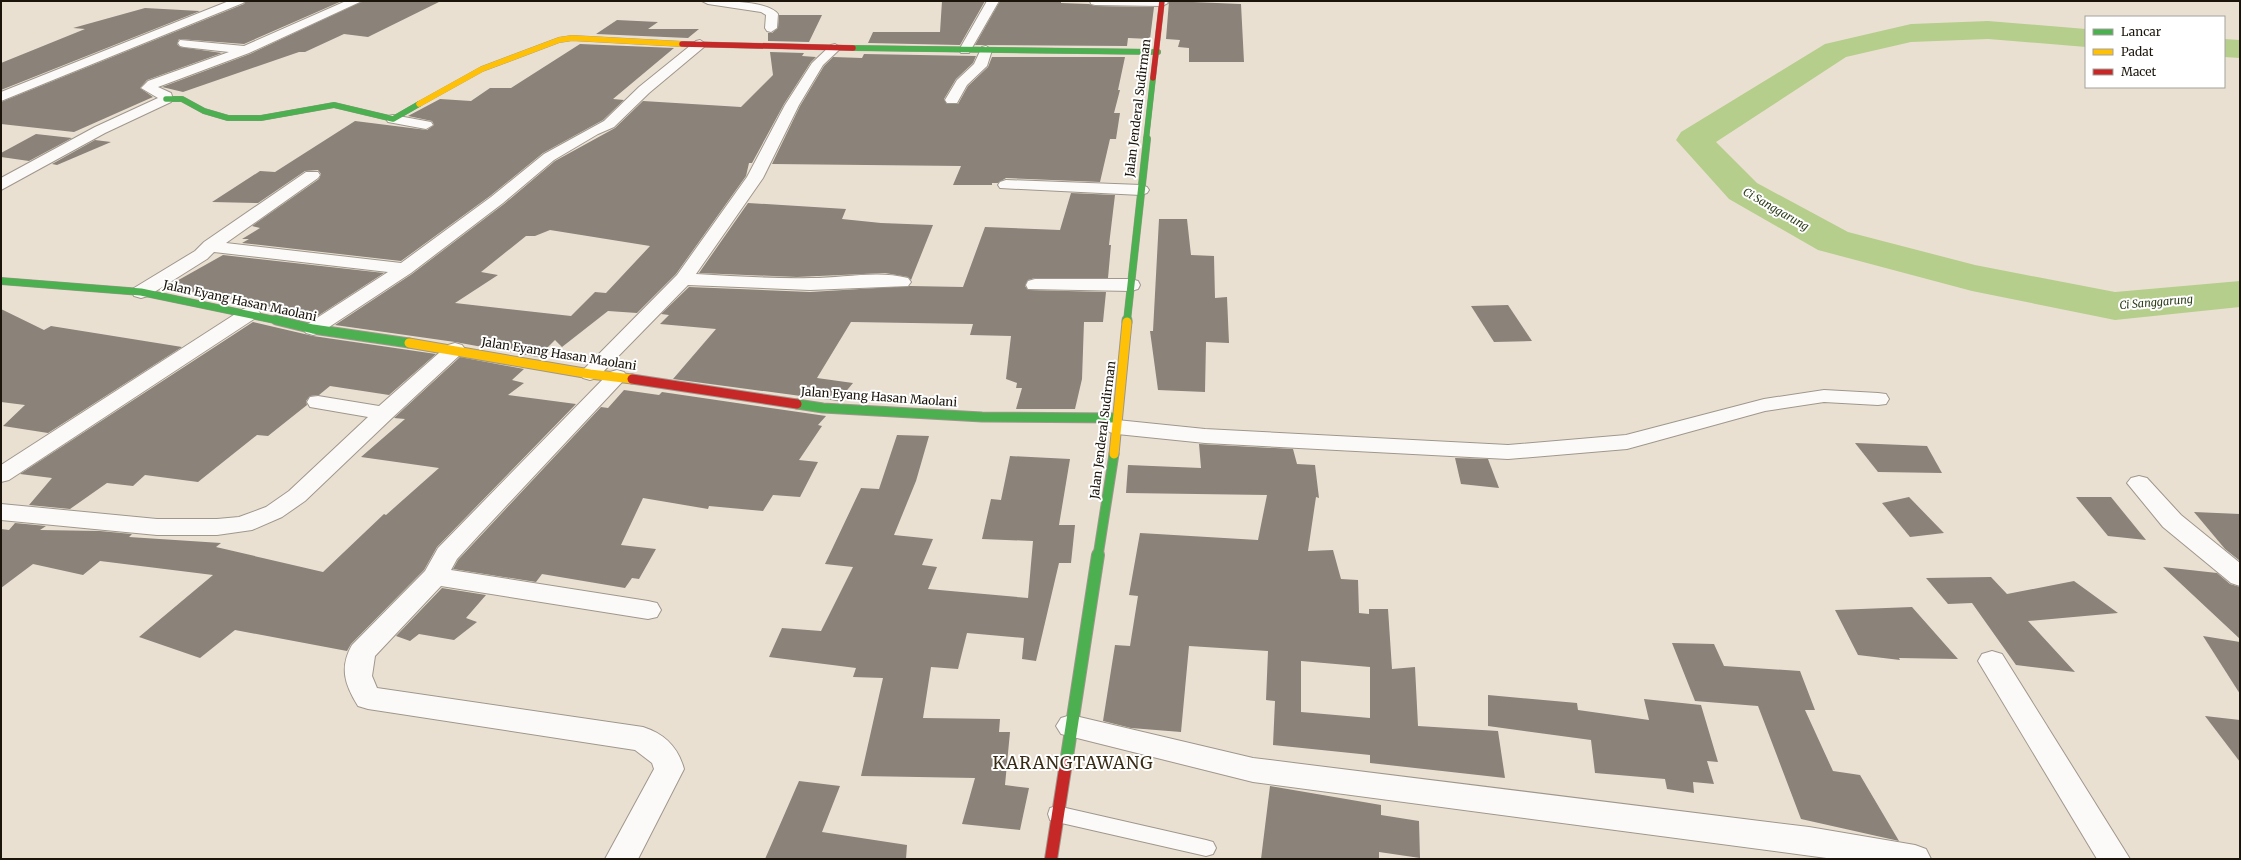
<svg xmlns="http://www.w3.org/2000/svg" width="2241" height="860" viewBox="0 0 2241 860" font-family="Merriweather,serif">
<rect width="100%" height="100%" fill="#eae0d2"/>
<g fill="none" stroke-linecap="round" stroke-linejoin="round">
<g fill="#b5ce8c" fill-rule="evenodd">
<polygon points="1988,21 2086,29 2086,47 1988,39 1911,42 1846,57 1716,142 1757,183 1848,232 1975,265 2115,292 2240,281 2240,307 2115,320 1972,291 1818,250 1729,199 1676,140 1681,132 1825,44 1911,24"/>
<polygon points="2224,39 2240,40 2240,58 2224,57"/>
</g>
</g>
<g fill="#8b8279" fill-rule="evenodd">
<polygon points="246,1 342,1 244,44 179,39 177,44 180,47 222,53 147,80 140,88 153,97 74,132 1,124 1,102 244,4"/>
<polygon points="363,1 441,1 368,37 344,34 305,52 299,52 183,92 162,87 250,54"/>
<polygon points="942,1 985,1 960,45 868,43 873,32 940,32"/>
<polygon points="1000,1 1061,1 1061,3 1089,4 1095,6 1154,7 1150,39 1128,38 1127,46 975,45"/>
<polygon points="1169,1 1241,4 1244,62 1189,62 1189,48 1178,47 1180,40 1166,39"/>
<polygon points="145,8 200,11 1,90 1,63 85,29 73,28"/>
<polygon points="779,15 822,15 809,42 768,41 768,33 772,33 778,28"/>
<polygon points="617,20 658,22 648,29 699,29 688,38 596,34"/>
<polygon points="580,44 674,48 613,99 624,100 603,120 543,153 490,196 401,261 242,243 249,239 242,239 260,228 252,226 319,179 321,174 318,170 305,171 258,203 212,202 260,171 275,172 355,121 427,130 434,125 432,121 408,116 440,99 471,101 490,88 511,88"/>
<path d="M770,52l34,1 -2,3 14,1 -5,5 -27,42 -32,59h-3l-3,13 -70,98 -39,39 -29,-2 -46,36 -7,-7 -17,17 -83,-15 -120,-17 77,-51 92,-70 51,-43 60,-33 28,-27 98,6 32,-32zM550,230l100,16 -44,47 -11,-1 -24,24 -116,-13 43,-28 -17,-3 45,-36h9z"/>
<polygon points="864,54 976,56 973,63 956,79 944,99 947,104 958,104 968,86 988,67 992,57 1125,57 1118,90 1120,90 1114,113 1120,113 1116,139 1110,139 1100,182 1006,178 998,183 992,183 992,185 953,185 961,166 772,164 800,106 824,66 833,57 862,58"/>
<polygon points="36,134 72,138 29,161 1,157 1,153"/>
<polygon points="95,140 111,142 57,165 52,164"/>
<polygon points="1071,193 1115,195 1109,245 1111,245 1108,278 1035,278 1028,280 1025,286 1028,290 1106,292 1103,322 1084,322 1082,379 1075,409 1016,409 1022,388 1016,388 1017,383 1006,379 1011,336 970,335 973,324 851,322 817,378 853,383 838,401 673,379 716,329 660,324 669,315 661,314 689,287 810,292 910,286 963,287 985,227 1060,230"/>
<polygon points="748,203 846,209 842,219 881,223 933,225 911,280 908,277 885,273 797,277 699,273"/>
<polygon points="1159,219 1187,219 1191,255 1214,256 1215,298 1227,297 1229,343 1206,342 1205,392 1158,390 1150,331 1153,331"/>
<polygon points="223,255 384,273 310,321 266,310 271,307 254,304 255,303 166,287"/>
<polygon points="1508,305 1532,341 1494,342 1471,306"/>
<polygon points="1,309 44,330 51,326 182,347 48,433 3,426 25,405 1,402"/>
<polygon points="253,322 313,336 436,354 389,395 330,386 319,395 310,396 306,401 307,405 268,436 257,435 198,482 145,475 133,486 107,483 70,509 29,505 52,478 20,474"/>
<polygon points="460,357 524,369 512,380 524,383 508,395 576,404 437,547 424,570 351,644 347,651 235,630 200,658 139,637 213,575 100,561 83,575 33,564 1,588 1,529 9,530 15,523 46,526 40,530 100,531 132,534 129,537 221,543 216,547 323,572 384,514 386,515 439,468 361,457 405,419 394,418"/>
<polygon points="624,390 659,395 662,392 826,416 818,425 822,426 799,460 818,462 800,497 773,495 763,511 709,506 708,509 643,498 621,545 656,549 639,579 632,578 625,588 542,574 536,582 453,569 458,560 601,407 608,408"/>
<polygon points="897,435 929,436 916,481 894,535 933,539 922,565 937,567 928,589 1028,598 1033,541 982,539 991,499 1001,500 1010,456 1070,459 1059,525 1075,525 1071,563 1059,563 1036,661 1022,659 1024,638 967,633 958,669 931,667 923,718 1000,719 999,732 1010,732 1005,785 1029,788 1020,830 962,824 975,778 861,776 883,678 853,677 856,668 769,657 782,628 821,631 853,567 825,564 861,488 879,489"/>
<polygon points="1855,443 1927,446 1942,473 1878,472"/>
<path d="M1199,444l94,5 4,15 18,1 4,33 -3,-1 -8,54 25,-1 8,29 17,1 1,33 10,1v-5h19l4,60 23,-2 3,59 80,5 7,47 -135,-15v-8l-97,-10 2,-44 -9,-1 2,-49 -79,-5 -8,86 -50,-4 -28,-7 12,-76 15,1 8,-50 -9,-1 11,-62 118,7 9,-45 -141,-2 2,-28 73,3zM1301,661l69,6v51l-69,-6z"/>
<polygon points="1455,458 1488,459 1499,488 1461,484"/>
<polygon points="1909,497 1944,533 1910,537 1882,503"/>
<polygon points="2076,497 2111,497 2146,540 2108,536"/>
<polygon points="2194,512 2240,514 2240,561 2225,549"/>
<polygon points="2163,567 2217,573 2230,584 2240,587 2240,639"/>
<polygon points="1991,577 2007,594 2074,581 2118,613 2028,621 2075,672 2016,665 1972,603 1948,604 1926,578"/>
<polygon points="442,588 486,595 466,618 477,622 454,640 419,634 410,641 396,636"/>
<polygon points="1912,607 1958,659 1899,658 1900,660 1858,655 1835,610"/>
<polygon points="2203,636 2240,642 2240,694"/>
<polygon points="1672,643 1714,644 1724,666 1800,671 1815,710 1805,710 1833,771 1860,775 1899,841 1801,819 1758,706 1695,701"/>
<polygon points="1488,695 1577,703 1578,710 1649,720 1644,699 1701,705 1718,762 1707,761 1714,784 1693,782 1694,793 1667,789 1665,779 1595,773 1591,740 1488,726"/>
<polygon points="2205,716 2240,720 2240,762"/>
<polygon points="799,781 840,786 822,832 907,845 906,859 765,859"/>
<polygon points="1270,786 1381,805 1381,815 1419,821 1420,858 1379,852 1379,859 1261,859"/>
</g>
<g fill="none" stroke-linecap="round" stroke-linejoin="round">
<g stroke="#9e978c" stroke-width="2">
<polygon id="lane" points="1057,806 1206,840 1213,842 1216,848 1213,854 1206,856 1057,822 1050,820 1048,814 1050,808"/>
</g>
<g stroke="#9e978c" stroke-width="2">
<g id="street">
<polygon points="229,1 245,1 243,3 1,101 1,92"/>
<polygon points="346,1 362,1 249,53 158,87 171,93 173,99 171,102 105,133 1,190 1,178 95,127 158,98 141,88 148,81 229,52 184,47 180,46 178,43 180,40 244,46"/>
<path d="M702,1c18,0 65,-1 76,13l-1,14 -6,4 -4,-1 -2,-3 1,-13 -5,-3 -53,-8z"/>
<polygon points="987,1 999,1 969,53 961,53 959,50"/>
<polygon points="1090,1 1166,1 1168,3 1162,6 1095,5 1091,4"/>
<polygon points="700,40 706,44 704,47 649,93 614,127 598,134 554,160 503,203 411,273 320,333 313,335 306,333 303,329 306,325 388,272 214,252 207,259 148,296 141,298 134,296 132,292 134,288 195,251 204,242 306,172 318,172 320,175 318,178 226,243 401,263 491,197 544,154 604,121 639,87 696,41"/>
<path d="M835,44l6,4 -18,17 -24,40 -36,73 -67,96c38,2 77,5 115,4 32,0 67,-8 97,0l3,4 -3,4 -98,4 -122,-5 -91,93 -7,2 -7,-2 -3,-4 3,-4 94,-95 70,-98 38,-72 27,-42 19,-18z"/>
<polygon points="986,46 992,50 987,66 967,85 957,103 947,103 945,100 957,80 974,64 982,47"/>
<polygon points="393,115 431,122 433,125 426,129 388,122 386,119 388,116"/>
<polygon points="1006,180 1141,185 1147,187 1149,190 1147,193 1141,195 1000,188 998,185 1000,182"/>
<polygon points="1035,279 1131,279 1138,281 1140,285 1138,289 1131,291 1028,289 1026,285 1028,281"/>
<polygon points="250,307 257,309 260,313 257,317 9,480 1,482 1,465 243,309"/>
<polygon points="455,343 462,345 465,349 462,353 392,418 305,501 282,517 252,530 217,535 157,535 1,520 1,504 157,519 217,519 239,517 266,507 289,491 368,417 310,407 307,402 310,397 318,396 379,406 448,345"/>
<path d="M617,370l7,2 3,4 -3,4 -145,155 -22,24 -6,11 197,31 9,2 4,7 -4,7 -9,2 -207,-33 -66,70 -3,20 5,12 266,39c22,7 35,20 41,42l-46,90h-33l49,-90 -2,-6 -17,-13 -267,-41 -10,-3c-13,-21 -19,-38 -6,-61l73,-74 13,-23 172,-176z"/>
<polygon points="1824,390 1878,393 1886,394 1889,399 1886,404 1878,405 1824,402 1765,411 1627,449 1508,459 1205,443 1117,434 1109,432 1106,427 1109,422 1117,420 1205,429 1508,445 1626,435 1764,399"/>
<polygon points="2139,476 2147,478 2181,515 2240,563 2240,586 2231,583 2163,527 2127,483 2131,478"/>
<polygon points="1992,651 2002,654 2130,859 2097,859 1978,661 1982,654"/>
<polygon points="1071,715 1253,758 1809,827 1915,845 1926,849 1931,859 1834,859 1253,782 1061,734 1056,726 1061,718"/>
</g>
</g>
<g stroke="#9e978c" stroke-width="6">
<g id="fast-far3">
<polyline points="853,48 1158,52"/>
<polyline points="166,99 182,99 204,111 228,118 261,118 334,105 393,119 419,104"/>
<polyline points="1146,140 1153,78"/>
</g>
</g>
<g stroke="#9e978c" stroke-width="8">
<g id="fast-far2">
<polyline points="1,281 141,292 280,321"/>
<polyline points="1127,321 1147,139"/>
</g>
</g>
<g stroke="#9e978c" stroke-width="11">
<g id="fast-far1">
<polyline points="276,320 313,329 409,343"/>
<polyline points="1127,322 1127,320"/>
<polyline points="797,404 823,408 982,417 1117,418"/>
<polyline points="1098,556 1114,454"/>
</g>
</g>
<g stroke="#9e978c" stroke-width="14">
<polyline id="fast" points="1066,763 1098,555"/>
</g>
<g stroke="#9e978c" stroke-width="6">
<polyline id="slow-far1" points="419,104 482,69 559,40 572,38 682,44"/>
</g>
<g stroke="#9e978c" stroke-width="11">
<g id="slow">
<polyline points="409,343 590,374 632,379"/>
<polyline points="1114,454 1127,322"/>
</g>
</g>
<g stroke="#9e978c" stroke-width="6">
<g id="jam-far2">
<polyline points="682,44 853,48"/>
<polyline points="1153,78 1162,1"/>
</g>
</g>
<g stroke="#9e978c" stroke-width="11">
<polyline id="jam-far1" points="632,379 797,404"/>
</g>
<g stroke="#9e978c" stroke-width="14">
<polyline id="jam" points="1051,859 1066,763"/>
</g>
<use href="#lane" fill="#fcfaf8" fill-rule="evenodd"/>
<use href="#street" fill="#fcfaf8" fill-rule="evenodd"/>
<use href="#fast-far3" stroke="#4caf50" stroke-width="5.5"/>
<use href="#fast-far2" stroke="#4caf50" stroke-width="7"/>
<use href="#fast-far1" stroke="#4caf50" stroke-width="9"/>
<use href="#fast" stroke="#4caf50" stroke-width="12"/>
<use href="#slow-far1" stroke="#ffc107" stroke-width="5.5"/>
<use href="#slow" stroke="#ffc107" stroke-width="9"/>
<use href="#jam-far2" stroke="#c62828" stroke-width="5.5"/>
<use href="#jam-far1" stroke="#c62828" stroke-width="9"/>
<use href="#jam" stroke="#c62828" stroke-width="12"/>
</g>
<g text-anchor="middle" stroke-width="4" stroke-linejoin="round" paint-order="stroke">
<g font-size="11" font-style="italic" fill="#2d3e19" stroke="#fff">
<text transform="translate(1776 209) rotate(30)" y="4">Ci Sanggarung</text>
<text transform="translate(2156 302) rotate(-5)" y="4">Ci Sanggarung</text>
</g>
<g font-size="12" fill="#1a140a" stroke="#fff">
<text transform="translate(1138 108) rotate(-83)" y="4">Jalan Jenderal Sudirman</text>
<text transform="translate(240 301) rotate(12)" y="4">Jalan Eyang Hasan Maolani</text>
<text transform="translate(559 354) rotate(9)" y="4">Jalan Eyang Hasan Maolani</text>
<text transform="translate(879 397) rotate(4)" y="4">Jalan Eyang Hasan Maolani</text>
<text transform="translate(1103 430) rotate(-83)" y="4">Jalan Jenderal Sudirman</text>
</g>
<g font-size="17" letter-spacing="1" fill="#392c15" stroke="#fff">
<text x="1073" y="769">KARANGTAWANG</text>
</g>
</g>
<rect width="2241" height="860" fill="none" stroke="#1a140a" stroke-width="4"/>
<rect x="2085" y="16" width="140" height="72" fill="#ffffff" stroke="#a3a19d"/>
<rect x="2093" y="29" width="20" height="6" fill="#4caf50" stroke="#a3a19d"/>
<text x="2121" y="36" font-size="12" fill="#1a140a">Lancar</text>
<rect x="2093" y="49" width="20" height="6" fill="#ffc107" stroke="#a3a19d"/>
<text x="2121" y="56" font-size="12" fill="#1a140a">Padat</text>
<rect x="2093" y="69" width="20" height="6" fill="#c62828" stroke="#a3a19d"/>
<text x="2121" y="76" font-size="12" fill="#1a140a">Macet</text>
</svg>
